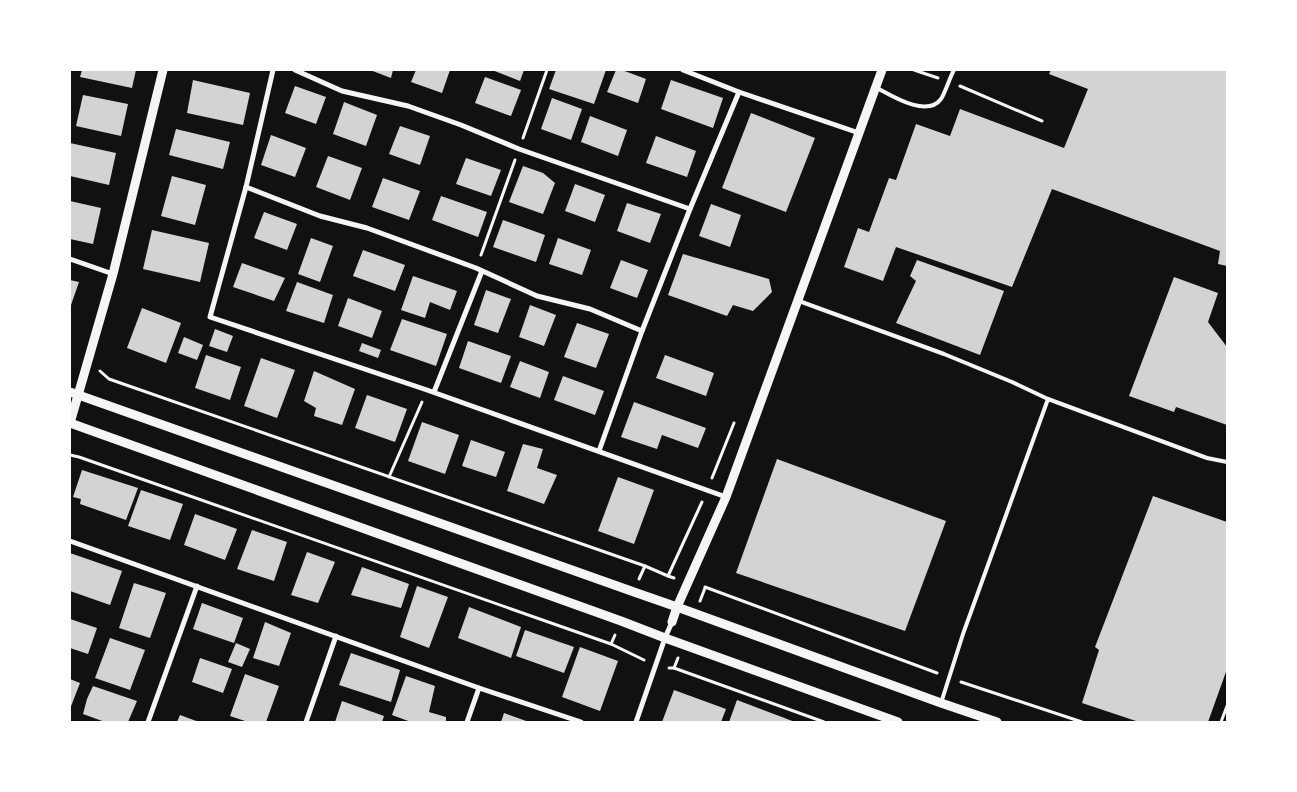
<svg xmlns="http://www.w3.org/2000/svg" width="1297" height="792" viewBox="0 0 1297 792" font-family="'IBM Plex Sans',sans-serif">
<rect width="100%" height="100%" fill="#111"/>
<g fill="#d3d3d3">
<polygon points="82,70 136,70 132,88 80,77"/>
<polygon points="370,70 393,70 391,78"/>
<polygon points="416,70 450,70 442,93 411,82"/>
<polygon points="492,70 524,70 520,81"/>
<polygon points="556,70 606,70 594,104 549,89"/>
<polygon points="616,70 622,70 646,79 638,103 607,92"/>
<polygon points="1051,70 1227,70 1227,266 1218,264 1220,251 1052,189 1012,287 896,247 883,281 844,267 858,228 869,232 889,178 896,180 916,124 950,136 960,109 1064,148 1088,89 1049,74"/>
<polygon points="485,77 521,90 511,116 475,103"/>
<polygon points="193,80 250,93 243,125 187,113"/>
<polygon points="671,80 723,98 713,128 661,109"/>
<polygon points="295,86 326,97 316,124 285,113"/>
<polygon points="83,95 128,104 121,136 76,126"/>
<polygon points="552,98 582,109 571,140 541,129"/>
<polygon points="344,102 377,115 366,146 333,134"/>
<polygon points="751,113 815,138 786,212 722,188"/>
<polygon points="590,116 627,130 618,156 581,142"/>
<polygon points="400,126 430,136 420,165 389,154"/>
<polygon points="176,129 230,142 223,169 169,155"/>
<polygon points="271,135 306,148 295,177 261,165"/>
<polygon points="656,136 696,151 687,177 646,163"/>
<polygon points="70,143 116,153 109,185 70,176"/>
<polygon points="328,156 362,168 350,200 316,187"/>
<polygon points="466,158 501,170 491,196 456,184"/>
<polygon points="523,166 543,173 555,183 543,214 509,202"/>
<polygon points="172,176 206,185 195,225 161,216"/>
<polygon points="383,178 420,191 409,220 372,207"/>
<polygon points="575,184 605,195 595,222 565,211"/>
<polygon points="441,196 487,212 478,237 432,220"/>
<polygon points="70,201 101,208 93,244 70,239"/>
<polygon points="627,203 661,214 650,243 617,231"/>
<polygon points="711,204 741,215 730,247 699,236"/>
<polygon points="264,212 297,224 287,250 254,238"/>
<polygon points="503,220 545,235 536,262 493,247"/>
<polygon points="152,230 209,243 200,282 143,269"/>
<polygon points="311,238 333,246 320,282 298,274"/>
<polygon points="558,238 591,250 582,275 549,264"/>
<polygon points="363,250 405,265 395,291 353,276"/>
<polygon points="683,254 769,279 772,292 753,311 733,305 727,316 668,295"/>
<polygon points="621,260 648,270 637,298 610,288"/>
<polygon points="917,260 1004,291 980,355 896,323 916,281 910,276"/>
<polygon points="242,263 285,278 274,301 233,287"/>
<polygon points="413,276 457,291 450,310 430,302 425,318 401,310"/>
<polygon points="1174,277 1218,293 1208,322 1227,347 1227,425 1176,407 1174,412 1129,396"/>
<polygon points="70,280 79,282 70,308"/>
<polygon points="297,282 333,295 324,323 286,311"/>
<polygon points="486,290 511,299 498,333 474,325"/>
<polygon points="348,298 382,311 372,338 338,326"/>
<polygon points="530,305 556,315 544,346 519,337"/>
<polygon points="142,308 181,323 166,363 127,348"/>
<polygon points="402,319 447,334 436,366 390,350"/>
<polygon points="577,323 609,334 596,368 564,357"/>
<polygon points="215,329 233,336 227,352 209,346"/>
<polygon points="184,337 203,345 197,360 178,353"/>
<polygon points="468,341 511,356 501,383 459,368"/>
<polygon points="362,343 381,350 378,358 359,351"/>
<polygon points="206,355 241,367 230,400 195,388"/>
<polygon points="665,355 714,373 706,396 656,378"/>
<polygon points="261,358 295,370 277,418 244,406"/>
<polygon points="520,361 549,372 540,398 510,387"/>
<polygon points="314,371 355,389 342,425 314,416 316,408 304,401"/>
<polygon points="563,376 604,391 595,415 554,400"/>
<polygon points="367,395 407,409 395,442 355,428"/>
<polygon points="634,402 706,428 698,448 662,435 657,449 621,437"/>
<polygon points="422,422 459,435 445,474 408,461"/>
<polygon points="471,440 505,452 496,477 462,466"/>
<polygon points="523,444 543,449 537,468 557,475 544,504 507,491"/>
<polygon points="777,459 946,521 905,631 736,573"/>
<polygon points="82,470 138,488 126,520 80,504 81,499 73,497"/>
<polygon points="618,477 654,490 634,544 598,531"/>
<polygon points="141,490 183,504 170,540 128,526"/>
<polygon points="1153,496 1227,522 1227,669 1208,722 1139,722 1082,703 1099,650 1095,647"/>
<polygon points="195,514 237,529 225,560 184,545"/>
<polygon points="252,530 287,542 274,581 237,569"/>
<polygon points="307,552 335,562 318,603 291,595"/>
<polygon points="70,553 122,571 110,605 70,591"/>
<polygon points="362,567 409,584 401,608 351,595"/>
<polygon points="134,583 166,593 150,638 119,628"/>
<polygon points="417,586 448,597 429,648 400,637"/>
<polygon points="202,603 243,618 234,643 193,629"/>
<polygon points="469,607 521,627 511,658 458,638"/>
<polygon points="70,619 97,628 88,654 70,648"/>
<polygon points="265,622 291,633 279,666 253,658"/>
<polygon points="525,630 574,647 564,673 516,656"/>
<polygon points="110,638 145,650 130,690 95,678"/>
<polygon points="236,643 250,649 242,667 228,662"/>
<polygon points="580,647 618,661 600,711 562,697"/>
<polygon points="351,653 400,670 391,702 339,685"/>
<polygon points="200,658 232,669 223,693 192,682"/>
<polygon points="245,674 279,686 266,722 248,722 230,716"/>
<polygon points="406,676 435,686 429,712 446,717 446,722 411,722 392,715"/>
<polygon points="70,679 80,683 70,709"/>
<polygon points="93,686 137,701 128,722 105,722 83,714 87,699"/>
<polygon points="674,690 726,709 721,722 662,722"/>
<polygon points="737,700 795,722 729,722"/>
<polygon points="342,701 384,716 382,722 335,722"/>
<polygon points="504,713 529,722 501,722"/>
<polygon points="180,715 199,722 177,722"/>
</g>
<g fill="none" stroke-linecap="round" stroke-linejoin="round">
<g stroke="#f5f5f5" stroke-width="3">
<polyline points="914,70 938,78"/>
<polyline points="960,86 1042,121"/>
<polyline points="523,138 547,70"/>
<polyline points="481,255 515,160"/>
<polyline points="100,371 109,379 645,566 668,576 674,578"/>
<polyline points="70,455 79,457 611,644"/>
<polyline points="389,477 422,402"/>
<polyline points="712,478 734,423"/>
<polyline points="668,576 702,502"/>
<polyline points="639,579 645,566"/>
<polyline points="705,587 937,673"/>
<polyline points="700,601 705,588"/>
<polyline points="615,635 611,644 644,660"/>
<polyline points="669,668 674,668 678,658"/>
<polyline points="674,668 824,722"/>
<polyline points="961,682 1082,722"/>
<polyline points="1221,722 1227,706"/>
</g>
<g stroke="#f5f5f5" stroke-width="4">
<path d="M877,88c15,8 50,30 64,11 4,-6 9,-22 13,-29"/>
<polyline points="799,301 944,354 1012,382 1048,399 1207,458 1227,462"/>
<polyline points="941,703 963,634 1048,399"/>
</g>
<g stroke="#f5f5f5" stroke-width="5">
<polyline points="273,70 246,187 210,317 427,390 726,497"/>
<polyline points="295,70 342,91 408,106 461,125 519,149 690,209"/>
<polyline points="683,70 739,92 859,133"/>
<polyline points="246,187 320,216 367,228 476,268 537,296 590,309 642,331"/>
<polyline points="70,259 113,274"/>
<polyline points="434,392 482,271"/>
<polyline points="599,451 642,331 690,209 739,92"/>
<polyline points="70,541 479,688 581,722"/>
<polyline points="148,722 197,586"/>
<polyline points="306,722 336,636"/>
<polyline points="467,722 479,688"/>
<polyline points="636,722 665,638 672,622"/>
</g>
<g stroke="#f5f5f5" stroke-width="9">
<polyline points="70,392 634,592 677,607 941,703 997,722"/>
<polyline points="70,423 621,621 665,638 898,722"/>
<polyline points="70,423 113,274 163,70"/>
<polyline points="672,622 677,607 726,497 882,70"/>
</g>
</g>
<rect width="1297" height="792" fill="none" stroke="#ffffff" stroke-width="142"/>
</svg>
